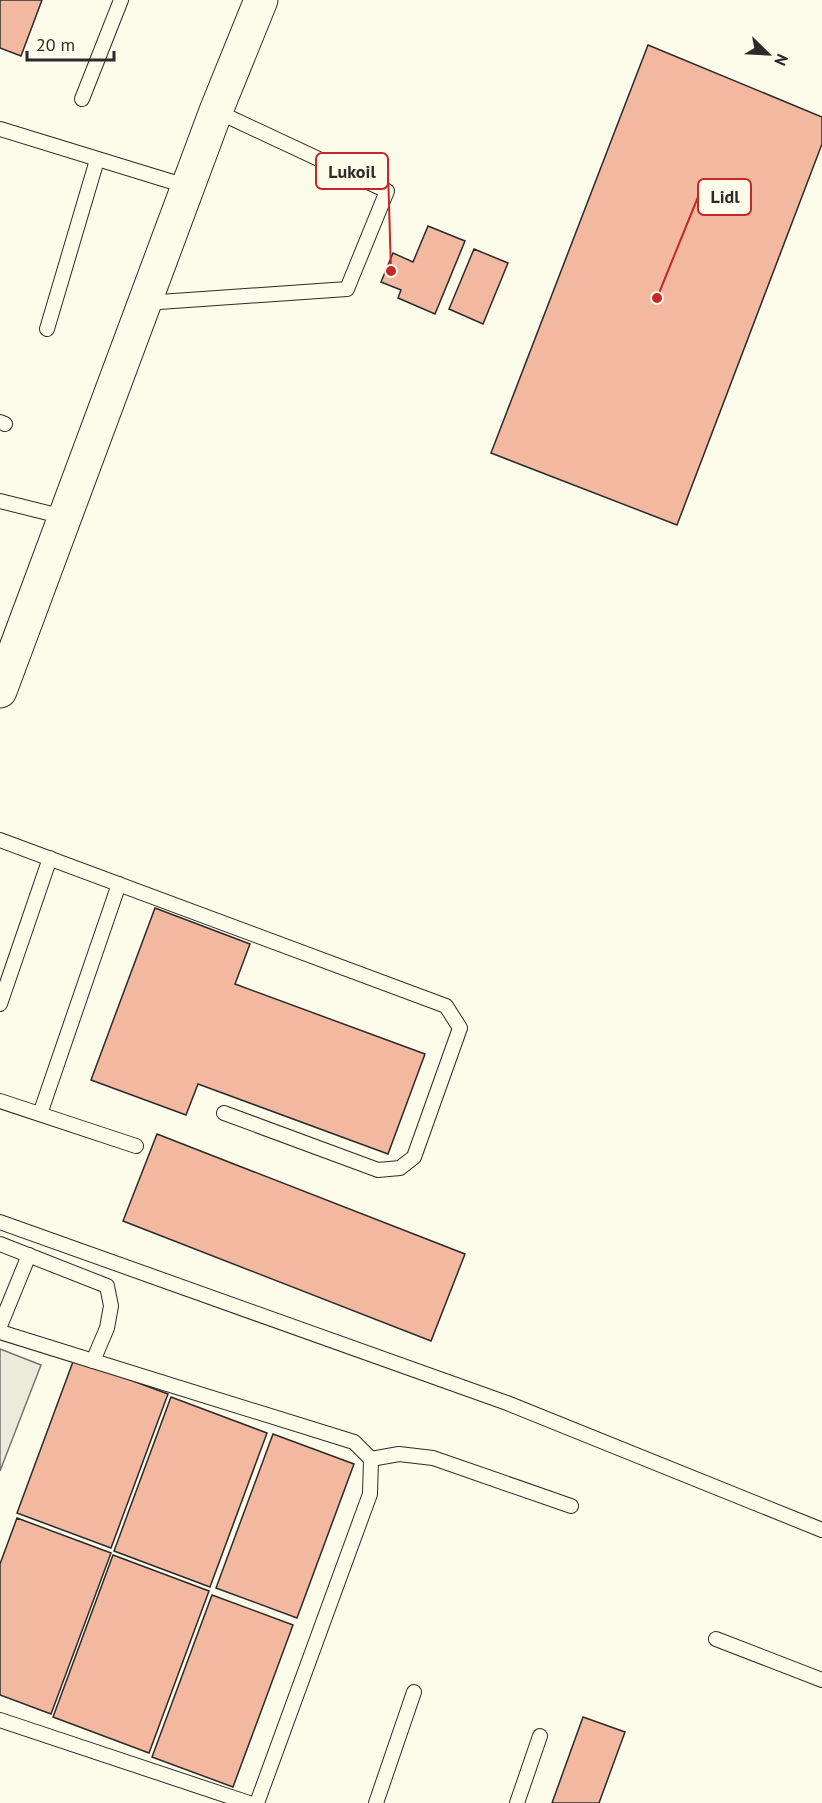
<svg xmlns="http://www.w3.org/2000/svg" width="822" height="1803" viewBox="0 0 822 1803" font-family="'PT Sans',sans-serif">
<rect width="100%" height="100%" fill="#fdfbea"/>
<polygon fill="#eceadb" stroke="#74746e" stroke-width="1.5" points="0,1349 41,1365 0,1471"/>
<g fill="#f2b8a0" stroke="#2b2b2b" stroke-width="1.5">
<polygon points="0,0 42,0 21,56 0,48"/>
<polygon points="648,45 822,117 822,144 677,525 491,453"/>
<polygon points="428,226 465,241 435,314 398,298 401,290 381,282 393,253 413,262"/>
<polygon points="474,249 508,263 483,324 449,309"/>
<polygon points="155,908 250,944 235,984 425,1054 388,1154 198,1084 186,1115 91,1080"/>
<polygon points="157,1134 465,1254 431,1341 123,1221"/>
<polygon points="74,1359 168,1394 111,1548 17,1513"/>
<polygon points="171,1397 267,1433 210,1587 114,1551"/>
<polygon points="273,1434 354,1464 297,1618 216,1588"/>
<polygon points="17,1518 111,1553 51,1714 0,1695 0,1564"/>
<polygon points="113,1555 209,1591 149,1753 53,1717"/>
<polygon points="212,1595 293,1625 233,1787 152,1757"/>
<polygon points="583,1717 625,1732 599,1803 552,1803"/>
</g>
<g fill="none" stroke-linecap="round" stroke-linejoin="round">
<g stroke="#2b2b2b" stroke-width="16">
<g id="lane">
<polyline points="82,99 121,0"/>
<polyline points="0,129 189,187"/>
<polyline points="145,303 347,289 387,191 216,111"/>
<polyline points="47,329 97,160"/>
<polyline points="0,422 5,424"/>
<polyline points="0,501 64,517"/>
<polyline points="0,840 446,1006 460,1028 414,1157 400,1168 378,1170 224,1113"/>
<polyline points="0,1004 50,858"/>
<polyline points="0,1101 136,1146"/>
<polyline points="40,1114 119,884"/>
<polyline points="0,1222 507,1403 822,1530"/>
<polyline points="0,1244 107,1286 111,1306 107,1328 93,1361"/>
<polyline points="0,1326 29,1255"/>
<polyline points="0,1332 354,1442 371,1459 370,1494 257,1803"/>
<polyline points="371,1459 399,1454 433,1458 571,1506"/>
<polyline points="716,1639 822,1680"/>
<polyline points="0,1720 249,1803"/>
<polyline points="376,1803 414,1692"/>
<polyline points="517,1803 540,1736"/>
</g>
</g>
<g stroke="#2b2b2b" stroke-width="35">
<polyline id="primary" points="0,691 216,111 261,0"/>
</g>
<use href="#lane" stroke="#fdfbea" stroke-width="14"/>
<use href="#primary" stroke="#fdfbea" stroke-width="33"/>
</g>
<path fill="none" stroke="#c62828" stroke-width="2" d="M391 271L388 171M657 298L698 197"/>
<g fill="#c62828" stroke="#fdfbea" stroke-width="2">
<circle cx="391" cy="271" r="6"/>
<circle cx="657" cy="298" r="6"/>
</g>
<g fill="#fdfbea" stroke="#c62828" stroke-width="2">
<rect x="316" y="153" width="72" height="36" rx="6"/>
<rect x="698" y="179" width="53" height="36" rx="6"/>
</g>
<g font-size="18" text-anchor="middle" font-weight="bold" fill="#2b2b2b">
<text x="352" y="178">Lukoil</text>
<text x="725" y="203">Lidl</text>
</g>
<g transform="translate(768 54) rotate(114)" stroke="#fdfbea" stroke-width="4.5" paint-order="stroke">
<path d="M0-4.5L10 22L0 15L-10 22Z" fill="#2b2b2b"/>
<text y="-9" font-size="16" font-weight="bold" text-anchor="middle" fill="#2b2b2b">N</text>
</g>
<path d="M27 51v9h87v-9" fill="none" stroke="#2b2b2b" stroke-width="3"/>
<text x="36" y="51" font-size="18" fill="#2b2b2b" stroke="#fdfbea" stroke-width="4.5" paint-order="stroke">20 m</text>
</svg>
